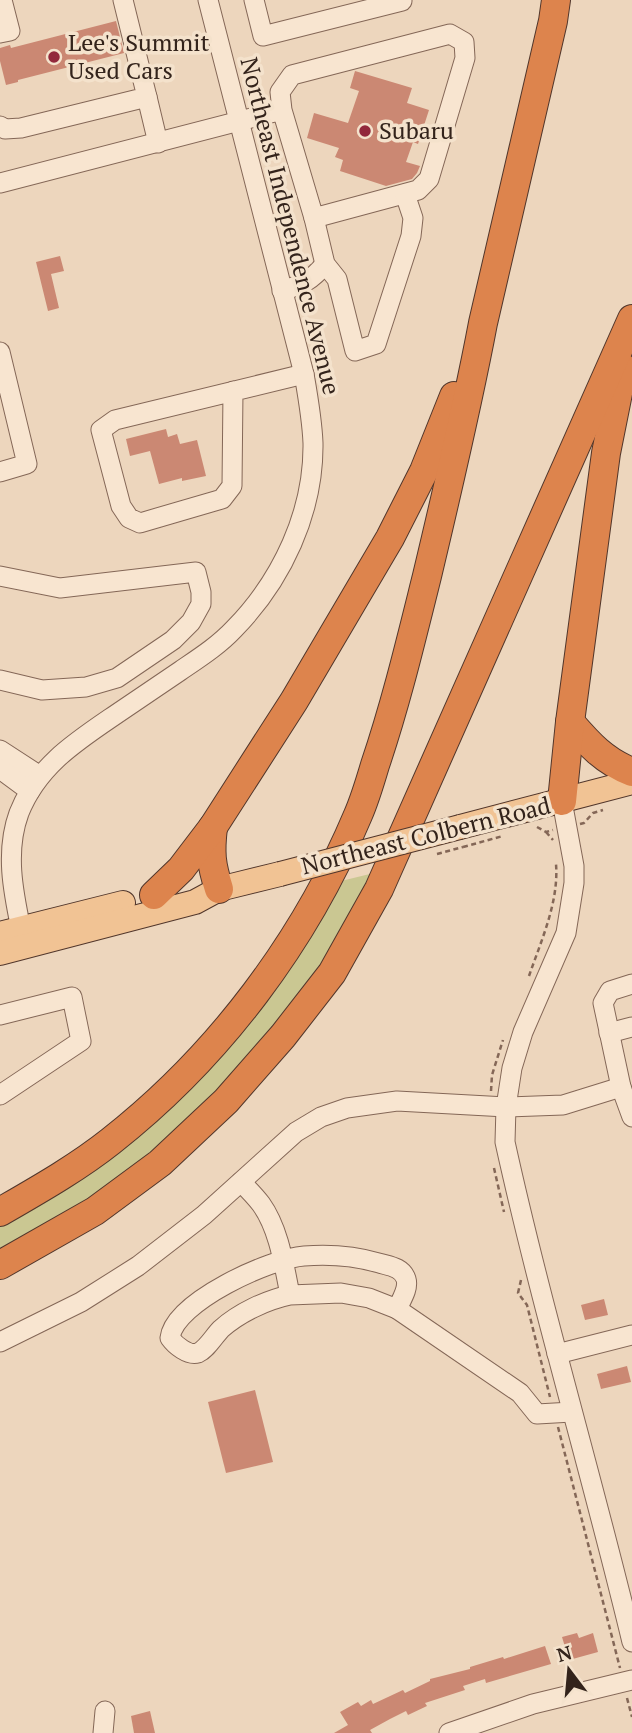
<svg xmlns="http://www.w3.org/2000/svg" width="632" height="1733" viewBox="0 0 632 1733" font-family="'PT Serif',serif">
<rect width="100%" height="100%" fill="#edd6bd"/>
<polygon fill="#cac792" points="378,872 342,937 273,1037 130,1177 0,1257 0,1222 91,1165 337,882"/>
<g fill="#cb8873">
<polygon points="116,21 124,53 18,80 18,82 6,85 0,61 0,48 10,45 11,48"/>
<polygon points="355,71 412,88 407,103 429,110 418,144 413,142 406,162 420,166 417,173 412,179 386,186 340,171 343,160 335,157 339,148 307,138 314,113 348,123 359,91 350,88"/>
<polygon points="60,256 64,271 51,274 59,308 48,311 36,262"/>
<polygon points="166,429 168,437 177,434 180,444 197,440 206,476 182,481 182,478 159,484 150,451 130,456 126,439"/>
<polygon points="604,1299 608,1315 585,1320 581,1305"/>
<polygon points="627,1366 631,1382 601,1389 597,1374"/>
<polygon points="255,1390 273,1462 226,1473 208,1402"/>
<polygon points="577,1633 579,1638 593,1633 598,1652 569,1660 562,1637"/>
<polygon points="545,1646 551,1664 486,1683 485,1679 463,1686 465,1690 425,1703 427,1706 408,1715 406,1711 390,1719 370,1730 372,1733 334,1733 348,1725 340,1712 358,1702 361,1706 371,1700 373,1704 403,1690 405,1693 430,1681 430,1679 470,1669 470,1667 503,1657 504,1659"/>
<polygon points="150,1711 155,1733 134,1733 131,1716"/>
</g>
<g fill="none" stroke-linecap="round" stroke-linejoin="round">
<g stroke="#846757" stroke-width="21">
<g id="minor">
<polyline points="254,0 263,36 402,1"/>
<polyline points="0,33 10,31 2,0"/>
<polyline points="147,97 158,143"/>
<polyline points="0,126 5,129 21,128 147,97 123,0"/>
<polyline points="0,183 282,110 280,92 292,75 450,34 464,42 465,58 429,179 418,190 314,218 282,110"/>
<polyline points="314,218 325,264 337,279 355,351 376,344 411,236 413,218 405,194"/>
<path d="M282,291c21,-7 29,-10 43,-27"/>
<polyline points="0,352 27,464 0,472"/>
<polyline points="233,391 232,486 222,499 140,523 129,518 121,506 101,430 115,420 304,374"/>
<polyline points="0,576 60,588 196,572 201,592 201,604 191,622 173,640 117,678 86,687 42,690 0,680"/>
<polyline points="0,750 40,776"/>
<polyline points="0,769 30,791"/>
<path d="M562,801l12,65v17l-8,50 -43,99 -11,36 -6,39 -1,35c37,168 87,333 127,500"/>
<path d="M21,929c-8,-38 -16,-78 -2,-116 19,-48 58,-72 99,-100 21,-14 41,-28 62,-42 19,-13 38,-25 54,-42 48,-49 80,-117 79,-186 -1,-24 -5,-46 -9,-69l-96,-374"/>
<polyline points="0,1015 72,997 81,1041 0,1095"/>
<polyline points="609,1033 632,1027"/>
<polyline points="621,1087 603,1003 610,991 632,984"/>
<path d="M241,1182c7,7 14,14 20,22 18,25 23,61 29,91 -24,5 -51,18 -69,34 -7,7 -14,20 -23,24 -10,3 -23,-8 -28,-15 4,-36 101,-80 134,-82 25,-2 51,0 75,7 10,3 23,4 27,16 3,10 -5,21 -9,30l-28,-11 -28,-5 -51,2"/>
<polyline points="397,1309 520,1393 537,1414 572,1412"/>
<polyline points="0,1342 81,1302 138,1266 204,1215 296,1132 321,1117 347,1108 397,1101 506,1107 563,1105 621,1087 632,1117"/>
<polyline points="557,1354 632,1335"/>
<polyline points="103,1733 105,1711"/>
<polyline points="449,1733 533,1704 632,1680"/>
</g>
</g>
<g stroke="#51362b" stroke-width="26">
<g id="major">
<polyline points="460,827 632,782"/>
<polyline points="0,934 123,903"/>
<polyline points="0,953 195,902 219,889 280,874"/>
</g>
</g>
<g stroke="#51362b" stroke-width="30">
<g id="highway">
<path d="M570,722c19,22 34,39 62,50"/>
<polyline points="562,801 570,722 606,453 623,368"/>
<path d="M213,827c-3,26 -2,37 6,62"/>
<polyline points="154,895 181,869 213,827 294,701 390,538 424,471 454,396"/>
<path d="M0,1212c38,-22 77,-44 111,-71 108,-85 194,-200 247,-326 7,-16 12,-33 17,-50 21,-62 36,-125 52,-189 20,-84 40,-168 56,-253l70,-302 3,-21"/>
<polyline points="0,1265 95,1211 160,1163 226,1101 283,1036 332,973 379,889 632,319"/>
</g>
</g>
<g stroke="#846757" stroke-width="2.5" stroke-dasharray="5 3.5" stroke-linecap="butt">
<polyline points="580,824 584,823 593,813 603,810"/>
<polyline points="537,827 546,832 553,830"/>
<polyline points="546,832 553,840"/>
<polyline points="463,847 503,836"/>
<path d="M529,976c12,-35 30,-74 27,-112"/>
<polyline points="491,1091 492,1075 503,1040"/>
<polyline points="494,1168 504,1212"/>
<polyline points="521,1280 518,1293 527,1305 550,1397"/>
<polyline points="558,1427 620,1668"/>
<polyline points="627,1698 632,1717"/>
</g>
<use href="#minor" stroke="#f8e5d0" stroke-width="19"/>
<use href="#major" stroke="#f1c394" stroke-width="24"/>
<use href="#highway" stroke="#dd844d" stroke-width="28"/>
<g stroke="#51362b" stroke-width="26" stroke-linecap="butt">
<polyline id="major-bridge" points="280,874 460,827"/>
</g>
<polyline stroke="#846757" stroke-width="2.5" stroke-dasharray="5 3.5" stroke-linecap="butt" points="437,854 463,847"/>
<use href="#major-bridge" stroke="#f1c394" stroke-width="24"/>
</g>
<g fill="#92283b" stroke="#f4e2cc" stroke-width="2.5">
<circle cx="54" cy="57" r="7"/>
<circle cx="365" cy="131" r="7"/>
</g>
<g text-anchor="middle" stroke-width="7" stroke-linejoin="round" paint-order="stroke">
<g font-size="24" fill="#33231b" stroke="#f4e2cc" text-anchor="start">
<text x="68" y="51">Lee's Summit<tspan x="68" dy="28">Used Cars</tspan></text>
<text x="379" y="139">Subaru</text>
</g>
<g font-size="24" fill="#33231b" stroke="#f4e2cc">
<text transform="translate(290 226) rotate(76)" y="8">Northeast Independence Avenue</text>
<text transform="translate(426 836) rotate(-14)" y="8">Northeast Colbern Road</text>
</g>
</g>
<g transform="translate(569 1670) rotate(344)" stroke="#f4e2cc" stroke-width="5" paint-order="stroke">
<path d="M0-5L12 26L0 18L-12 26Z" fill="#33231b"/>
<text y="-10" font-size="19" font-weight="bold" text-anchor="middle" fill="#33231b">N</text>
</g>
</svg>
